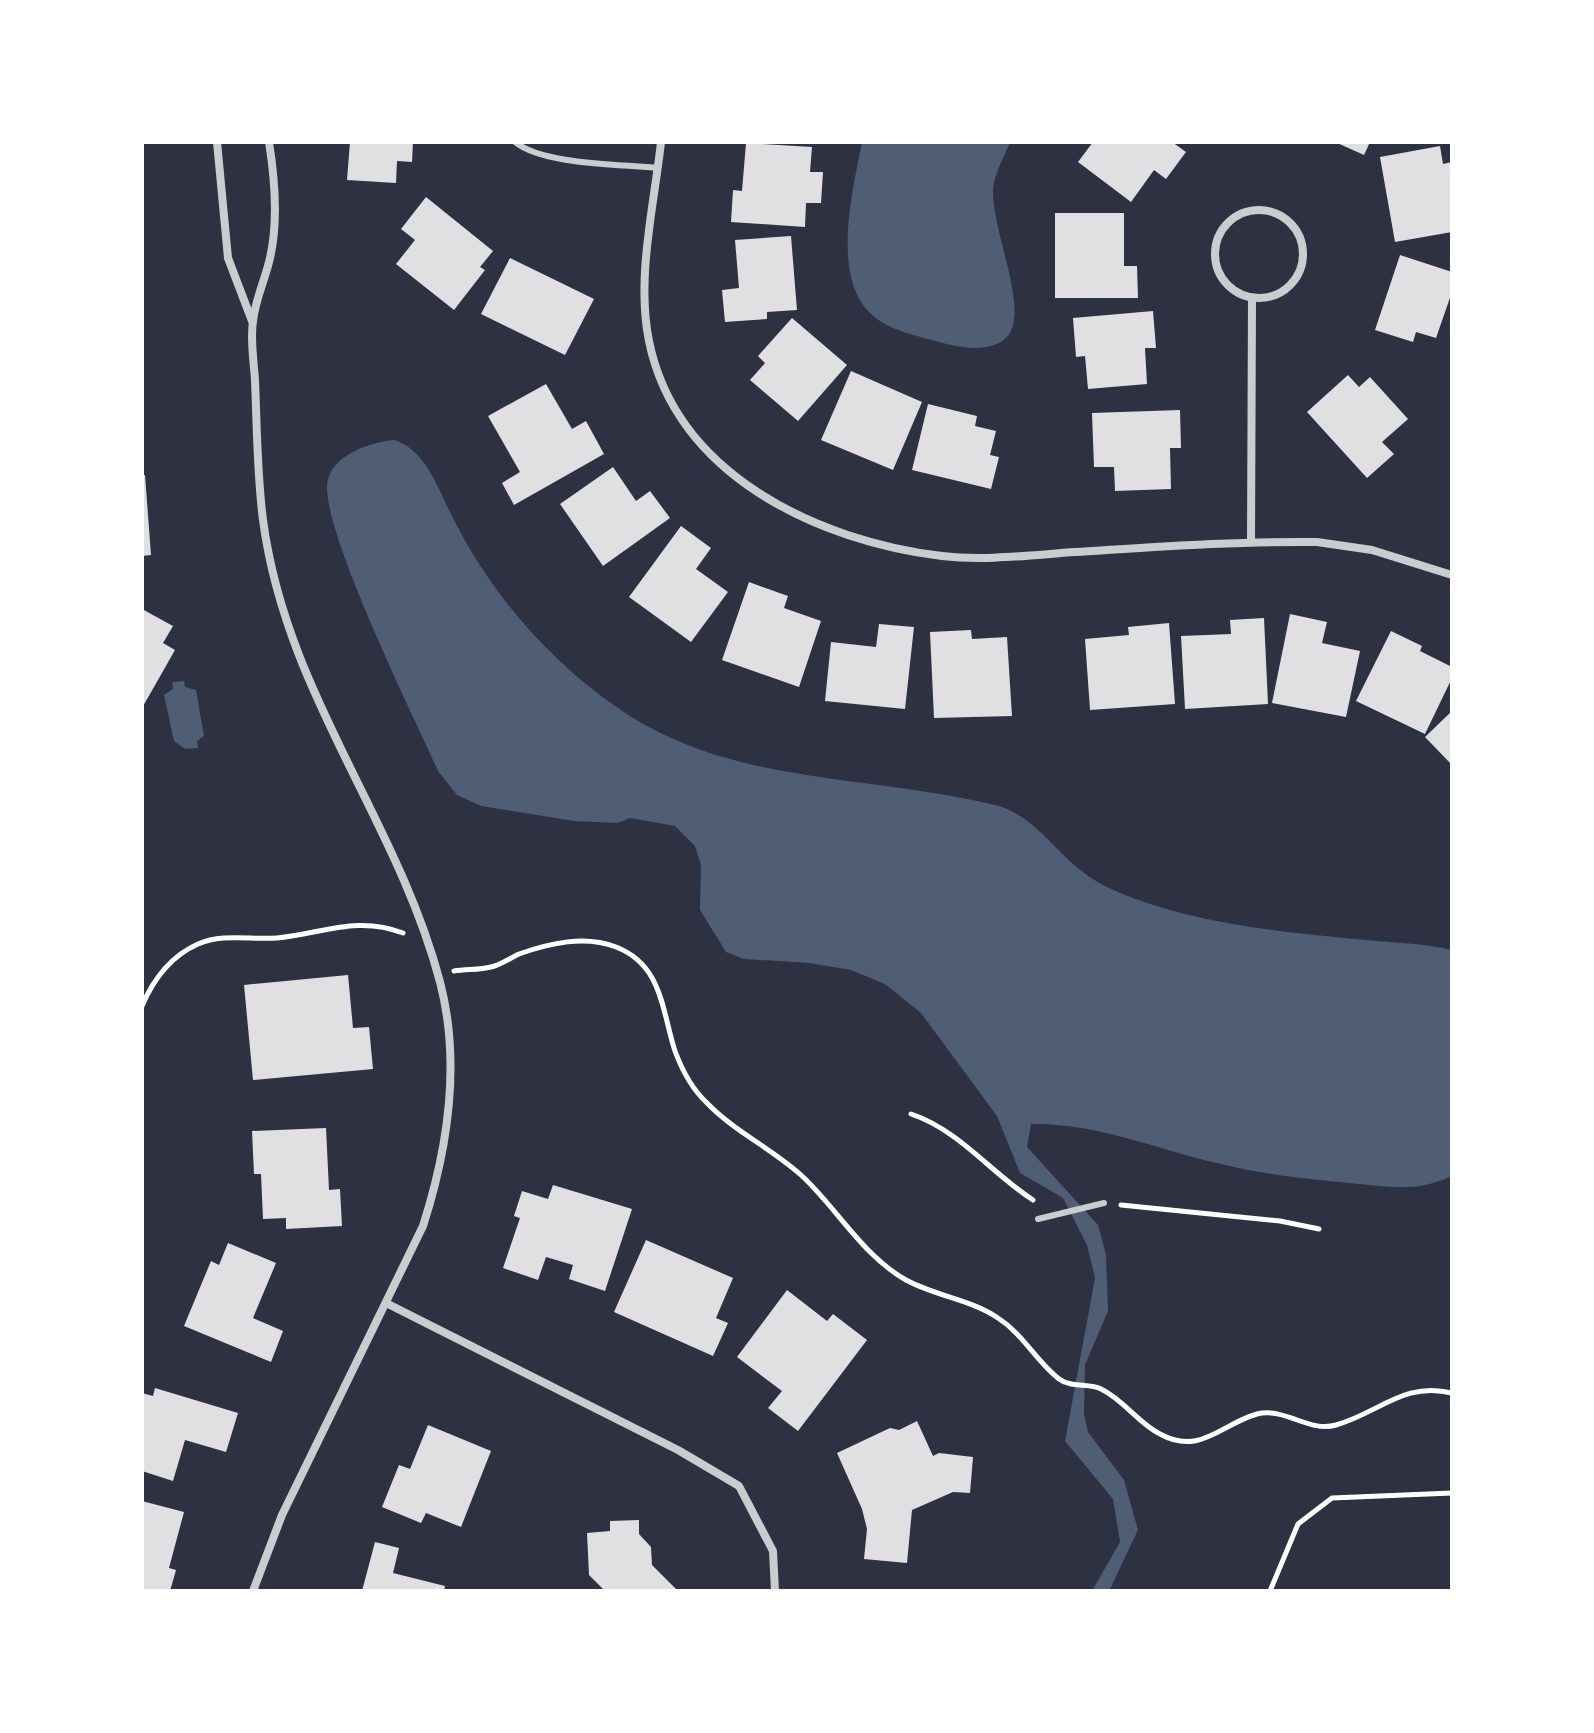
<svg xmlns="http://www.w3.org/2000/svg" width="1594" height="1733" viewBox="0 0 1594 1733" font-family="'Archivo Narrow',sans-serif">
<rect width="100%" height="100%" fill="#2d3142"/>
<g fill="#4f5d75">
<path d="M862,142h148c-5,13 -13,27 -16,40 -8,38 38,127 13,155 -15,16 -46,11 -64,6 -24,-7 -55,-12 -73,-30 -39,-38 -17,-124 -8,-171z"/>
<path d="M394,440c32,10 43,47 58,76 37,75 96,144 166,192 112,78 250,66 377,97 39,10 57,44 88,67 13,11 34,20 50,26 76,28 152,34 233,42 29,3 57,3 86,10v226c-30,14 -52,12 -83,9 -51,-5 -102,-9 -152,-22 -61,-14 -124,-41 -186,-39l-4,23 71,78 8,30 2,56 -23,54 -1,49 4,18 36,48 14,50 -29,61h-17l28,-49 -7,-43 -48,-58 30,-163 -8,-33 -24,-47 -43,-25 -23,-57 -76,-103 -36,-29 -34,-14 -42,-7 -65,-4 -18,-7 -26,-42 1,-45 -6,-19 -20,-20 -45,-8 -12,5 -44,-2 -93,-15 -24,-11 -19,-24c-22,-51 -122,-250 -110,-292 7,-25 43,-37 66,-39z"/>
<polygon points="184,681 185,687 196,690 204,736 197,741 198,748 185,749 174,741 164,695 173,689 172,682"/>
</g>
<g fill="#e0e0e3">
<polygon points="350,142 413,142 412,162 397,161 396,183 347,180"/>
<polygon points="1093,142 1172,142 1186,152 1166,179 1154,170 1131,202 1078,162"/>
<polygon points="1335,142 1370,142 1364,155"/>
<polygon points="746,143 812,147 810,172 823,172 821,203 806,203 805,227 731,222 733,190 742,191"/>
<polygon points="1440,146 1443,164 1452,162 1452,232 1395,242 1380,157"/>
<polygon points="426,197 493,251 480,267 485,270 454,310 396,264 415,240 401,229"/>
<polygon points="1055,213 1124,213 1124,266 1137,266 1138,298 1055,298"/>
<polygon points="791,236 797,310 767,312 767,319 725,322 722,290 739,288 735,240"/>
<polygon points="1400,255 1452,272 1452,292 1436,338 1416,332 1413,342 1375,330"/>
<polygon points="510,258 594,299 565,355 481,314"/>
<polygon points="1153,311 1156,348 1145,348 1147,384 1088,389 1085,356 1076,357 1073,318"/>
<polygon points="792,318 847,365 798,421 750,380 765,363 758,356"/>
<polygon points="851,371 922,402 893,470 821,440"/>
<polygon points="1348,375 1359,387 1370,377 1408,419 1382,442 1394,454 1367,478 1307,412"/>
<polygon points="546,384 572,429 586,421 604,454 514,505 502,483 520,472 488,416"/>
<polygon points="928,404 977,416 975,426 996,431 990,455 999,457 991,489 912,470"/>
<polygon points="1180,410 1181,448 1170,448 1171,489 1115,491 1114,467 1094,467 1092,413"/>
<polygon points="613,467 636,501 650,491 670,518 603,566 560,504"/>
<polygon points="142,475 145,475 151,555 142,556"/>
<polygon points="681,526 711,548 696,569 728,592 691,642 629,597"/>
<polygon points="749,582 788,596 784,608 821,621 799,687 722,660"/>
<polygon points="142,609 173,626 163,643 175,650 142,708"/>
<polygon points="1290,614 1327,622 1322,643 1360,651 1346,717 1272,703"/>
<polygon points="1264,618 1268,704 1185,709 1181,636 1231,634 1230,620"/>
<polygon points="1169,623 1175,704 1090,710 1085,639 1129,635 1128,627"/>
<polygon points="879,624 914,627 905,709 825,701 831,642 876,647"/>
<polygon points="971,630 972,639 1007,637 1012,716 934,718 930,632"/>
<polygon points="1391,631 1422,646 1420,651 1452,667 1452,678 1425,734 1356,701"/>
<polygon points="1452,711 1452,765 1425,737"/>
<polygon points="348,975 353,1028 369,1027 373,1069 253,1080 244,985"/>
<polygon points="326,1128 329,1190 340,1189 342,1226 286,1229 286,1218 263,1219 261,1174 254,1174 252,1131"/>
<polygon points="553,1185 632,1209 605,1291 569,1279 573,1265 546,1257 538,1280 503,1268 520,1218 514,1216 522,1191 548,1199"/>
<polygon points="646,1240 733,1278 716,1318 728,1323 713,1356 614,1312"/>
<polygon points="228,1243 276,1263 253,1318 283,1331 271,1362 184,1326 211,1261 219,1265"/>
<polygon points="787,1290 827,1321 833,1314 867,1340 798,1431 768,1408 782,1391 737,1357"/>
<polygon points="155,1388 238,1413 226,1452 185,1440 173,1481 142,1471 142,1393 153,1396"/>
<polygon points="917,1421 933,1456 939,1453 973,1457 970,1493 953,1492 912,1510 907,1563 864,1559 867,1529 862,1509 837,1453 890,1428 899,1430"/>
<polygon points="428,1425 491,1451 461,1527 426,1513 421,1523 382,1507 399,1465 410,1469"/>
<polygon points="142,1501 184,1512 169,1568 176,1570 170,1591 142,1591"/>
<polygon points="639,1520 639,1534 651,1547 652,1565 678,1591 605,1591 589,1575 587,1533 610,1531 610,1521"/>
<polygon points="375,1542 399,1548 393,1573 445,1586 444,1591 362,1591"/>
</g>
<g fill="none" stroke-linecap="round" stroke-linejoin="round">
<g stroke="#fff" stroke-width="5">
<path d="M454,971c12,-2 25,-1 37,-4 10,-2 19,-9 28,-13 31,-11 66,-19 97,-7 47,18 46,65 59,104 7,19 17,38 32,52 28,29 64,45 94,72 35,32 62,81 105,105 29,16 64,19 92,38 25,16 38,43 61,61 12,9 30,4 42,10 23,11 37,34 59,45 40,22 61,-10 97,-20 28,-7 52,19 79,11 43,-12 68,-44 116,-32"/>
<path d="M142,1006c11,-26 29,-50 56,-62 25,-11 52,-4 79,-6 44,-4 80,-23 126,-5"/>
<path d="M911,1114c48,16 80,59 122,86"/>
<polyline points="1121,1205 1280,1221 1319,1229"/>
<polyline points="1270,1591 1298,1524 1332,1498 1452,1493"/>
</g>
<g stroke="#caccd0" stroke-width="6">
<path d="M515,142c28,23 106,22 143,26"/>
<polyline points="1038,1219 1104,1203"/>
</g>
<g stroke="#caccd0" stroke-width="8">
<polyline points="217,142 228,258 252,321"/>
<path d="M661,142c-7,64 -25,136 -12,199 27,134 169,200 293,215 43,5 89,-1 133,-4 81,-5 161,-11 242,-10l55,8 80,25"/>
<circle cx="1259" cy="254" r="44"/>
<polyline points="1251,541 1252,299"/>
<polyline points="388,1304 678,1450 739,1486 773,1551 775,1591"/>
<path d="M253,1591l29,-76 141,-289c25,-78 38,-164 17,-244 -43,-163 -154,-288 -177,-462 -6,-46 -6,-93 -8,-139 -1,-19 -5,-41 -2,-60 2,-20 11,-39 16,-59 10,-38 6,-82 0,-120"/>
</g>
</g>
<rect width="1594" height="1733" fill="none" stroke="#ffffff" stroke-width="288"/>
</svg>
